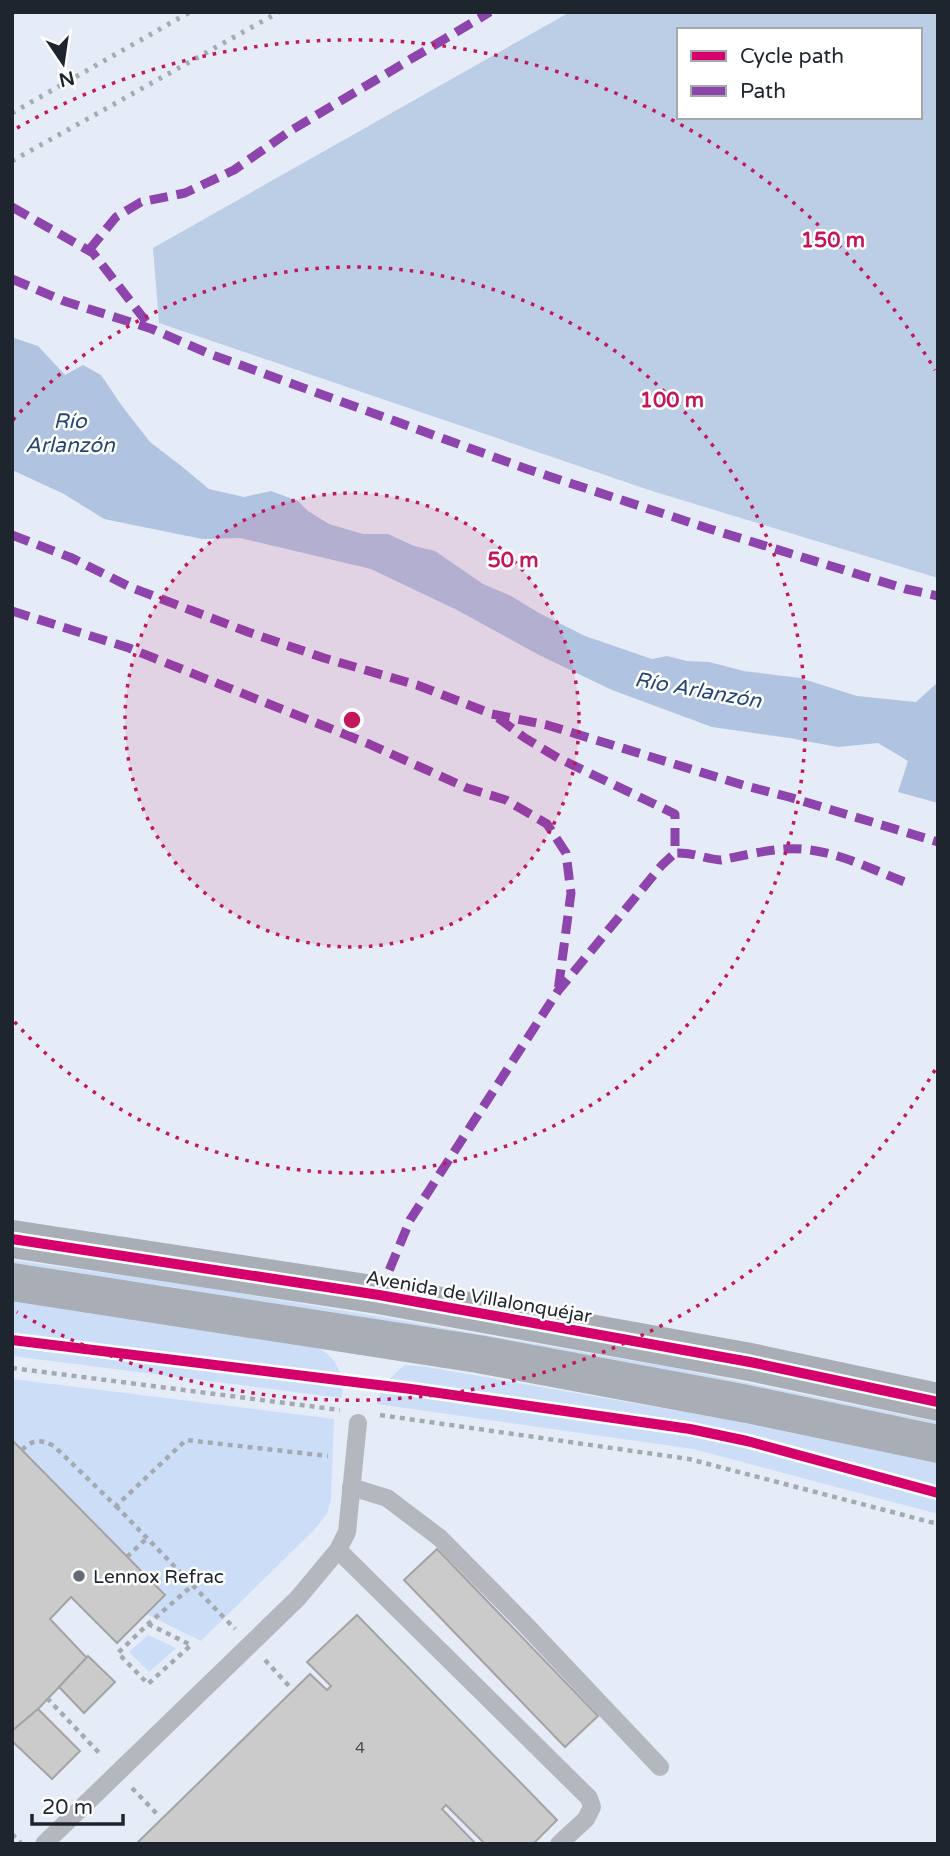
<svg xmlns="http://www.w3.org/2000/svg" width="950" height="1856" viewBox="0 0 950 1856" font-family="'Varela Round',sans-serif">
<rect width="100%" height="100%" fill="#e5ecf7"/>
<g fill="#ccdef7">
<polygon points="12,1260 190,1285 381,1317 669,1367 938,1422 938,1426 380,1321 159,1285 12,1265"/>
<path d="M12,1301l288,42c7,2 17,4 23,8 17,10 20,29 19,47l-330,-42z"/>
<path d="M405,1365l22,2 297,52 214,44v51l-245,-65 -316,-45c6,-19 13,-27 28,-39z"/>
<polygon points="12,1379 334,1419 331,1499 327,1514 314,1530 201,1641 146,1614 165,1595 12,1440"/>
<polygon points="148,1635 176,1648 149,1672 129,1652"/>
</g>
<path fill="#bccde6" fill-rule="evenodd" d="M570,12h368v566l-286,-87 -493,-168 -6,-75zM679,30h241v87h-241z"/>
<polygon fill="#b0c4e1" points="14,338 38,346 65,375 83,365 101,375 122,406 150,442 180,465 209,489 244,497 271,491 298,501 308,511 329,524 363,534 388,534 414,546 435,551 483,584 511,596 539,613 585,636 652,659 667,656 687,661 709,662 744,671 800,678 857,696 916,702 938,682 938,803 898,792 908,761 878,743 838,747 789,738 712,727 612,690 539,655 457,610 371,569 240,538 202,539 104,519 64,494 12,470 12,340"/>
<g fill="#cbcbcb" stroke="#a4a3a4" stroke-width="2">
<polygon points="12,1440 165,1595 117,1643 71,1597 50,1619 87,1658 38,1709 12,1731"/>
<polygon points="437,1549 598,1716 565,1747 404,1580"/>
<polygon points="357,1615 557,1820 533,1844 485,1844 446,1805 442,1809 476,1844 136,1844 310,1674 327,1690 331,1686 307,1662"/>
<polygon points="88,1656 115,1682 84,1713 59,1687"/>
<polygon points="38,1709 80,1751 52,1779 12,1741 12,1731"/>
</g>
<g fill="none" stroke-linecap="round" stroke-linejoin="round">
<g stroke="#a5aab0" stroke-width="4.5" stroke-dasharray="5 5" stroke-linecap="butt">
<polyline points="12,1368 340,1410"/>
<polyline points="380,1415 689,1459 938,1524"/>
<path d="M22,1450c11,-11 18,-11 32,-4l62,60 70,-66 142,16"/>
<polyline points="116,1506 235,1629"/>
<polyline points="127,1557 147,1538"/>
<polyline points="148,1624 191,1645 148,1684 118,1653 148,1624 193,1585"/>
<polyline points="265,1660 289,1686"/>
<polyline points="47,1698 102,1756"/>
<polyline points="132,1788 157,1814"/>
<polyline points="12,1834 21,1843"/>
</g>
<g stroke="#b4b8be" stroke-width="18">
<polyline points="351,1487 387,1498 440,1538 522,1621 660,1767"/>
<polyline points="338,1550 589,1798 592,1807 586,1819 559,1844"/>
<polyline points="44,1844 298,1598 338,1550 347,1532 358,1423"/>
</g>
<g stroke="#a9aeb6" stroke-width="38">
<polyline points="12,1239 379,1295 750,1362 938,1402"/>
<polyline points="12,1282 478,1354 747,1404 938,1444"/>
</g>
<g stroke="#a6abb3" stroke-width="5" stroke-dasharray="3.5 7" stroke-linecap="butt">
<polyline points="12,113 190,12"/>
<polyline points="12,161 279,12"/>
</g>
<g stroke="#8e44ad" stroke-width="9" stroke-dasharray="18 9" stroke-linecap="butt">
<polyline points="12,207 93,253 152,329"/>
<polyline points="89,250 116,217 141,202 185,193 234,170 290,131 490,12"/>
<polyline points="12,279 64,301 152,329 210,354 527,469 707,528 906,589 938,596"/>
<polyline points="12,535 72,558 130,587 248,632 324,658 417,685 492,714 547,725 746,786 789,797 938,842"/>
<polyline points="12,611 129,648 369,744 467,788 506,800 547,824 566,853 571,893 558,991"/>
<path d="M498,718l27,20 33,20 117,56v39c19,-1 29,6 46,7 26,-5 55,-13 81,-11 38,3 73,22 108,35"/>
<polyline points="379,1295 410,1220 558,991 662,865 675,853"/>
</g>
<g stroke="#fff" stroke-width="15">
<g id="cycleway">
<polyline points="12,1239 379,1295 750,1362 938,1402"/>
<polyline points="12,1340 411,1389 690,1429 747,1441 938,1493"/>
</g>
</g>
<use href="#cycleway" stroke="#d6006c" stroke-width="10"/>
</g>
<circle cx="352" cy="720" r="227" fill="#c2185b" fill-opacity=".12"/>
<g fill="none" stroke="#c2185b" stroke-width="3.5" stroke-dasharray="3.5 7">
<circle cx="352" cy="720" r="227"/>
<path d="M13 420A453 453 0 1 1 13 1020"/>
<path d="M935 1070A680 680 0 0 1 17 1312M17 128A680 680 0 0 1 935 370"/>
</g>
<circle fill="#646b74" stroke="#fff" stroke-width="2.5" cx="79" cy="1576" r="7"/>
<g text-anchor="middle" stroke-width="5" stroke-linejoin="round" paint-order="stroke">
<g font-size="16" fill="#4a4e55">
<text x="360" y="1753">4</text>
</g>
<g font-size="19" fill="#1f252e" stroke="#fff">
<text transform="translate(479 1296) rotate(10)" y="7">Avenida de Villalonquéjar</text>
</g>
<g font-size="19" fill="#1f252e" stroke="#fff" text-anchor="start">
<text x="93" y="1583">Lennox Refrac</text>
</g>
<g font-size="21" font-style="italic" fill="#254675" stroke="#fff">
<text x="70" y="428">Río<tspan x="70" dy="24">Arlanzón</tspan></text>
<text transform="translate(698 690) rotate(10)" y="7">Río Arlanzón</text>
</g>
</g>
<circle cx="352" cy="720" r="10" fill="#c2185b" stroke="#fff" stroke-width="3.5"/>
<g font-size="21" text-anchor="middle" font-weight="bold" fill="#c2185b" stroke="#fff" stroke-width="5" stroke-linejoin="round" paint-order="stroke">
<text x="833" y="247">150 m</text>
<text x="672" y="407">100 m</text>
<text x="513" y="567">50 m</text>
</g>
<rect width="950" height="1856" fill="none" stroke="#1f252e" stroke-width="28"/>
<rect x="677" y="28" width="245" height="91" fill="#ffffff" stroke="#a5a8ab" stroke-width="2"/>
<rect x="691" y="51" width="35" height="10" fill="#d6006c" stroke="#a5a8ab" stroke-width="2"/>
<text x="740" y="63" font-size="21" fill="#1f252e">Cycle path</text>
<rect x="691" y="86" width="35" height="10" fill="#8e44ad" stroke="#a5a8ab" stroke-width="2"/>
<text x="740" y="98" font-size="21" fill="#1f252e">Path</text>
<g transform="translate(63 63) rotate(167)" stroke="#ffffff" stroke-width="5" paint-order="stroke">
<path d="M0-5L12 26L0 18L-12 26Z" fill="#1f252e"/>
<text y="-10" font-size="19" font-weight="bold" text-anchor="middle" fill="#1f252e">N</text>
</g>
<path d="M32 1814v10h91v-10" fill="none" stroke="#1f252e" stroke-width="3.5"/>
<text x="42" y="1814" font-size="21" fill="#1f252e" stroke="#ffffff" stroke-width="5" paint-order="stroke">20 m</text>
</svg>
